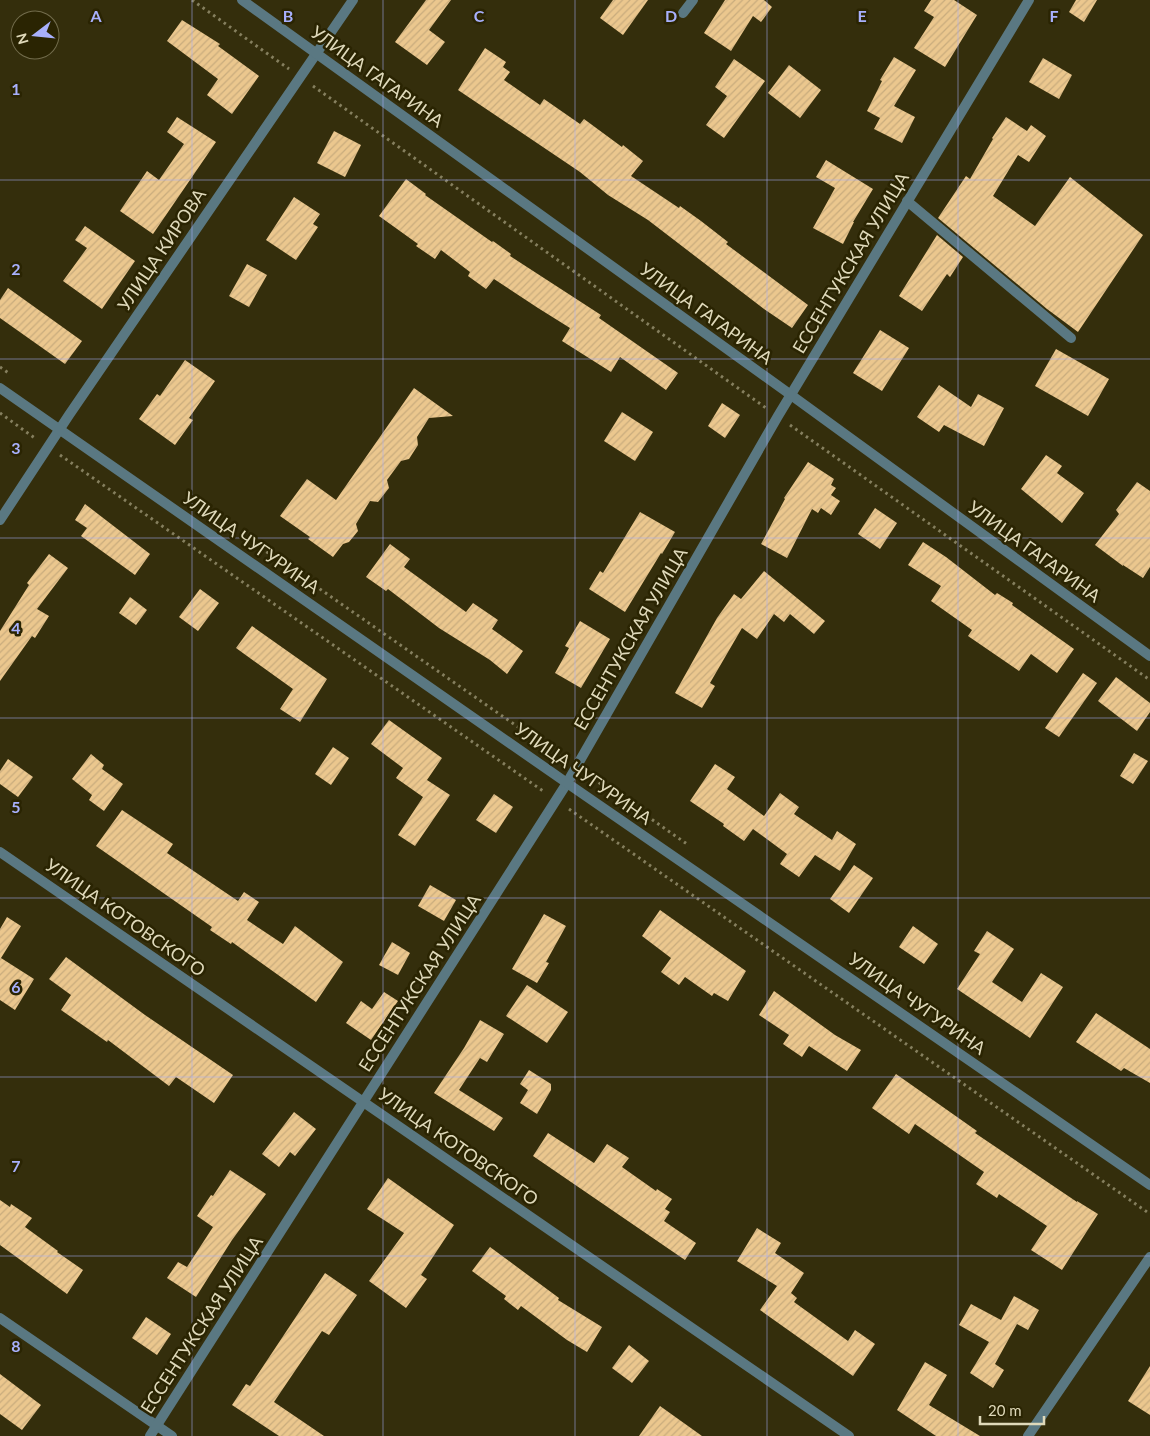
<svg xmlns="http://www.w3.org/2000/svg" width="1150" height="1436" viewBox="0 0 1150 1436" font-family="Lato,sans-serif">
<defs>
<pattern id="building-hatch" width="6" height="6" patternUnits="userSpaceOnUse" patternTransform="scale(1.25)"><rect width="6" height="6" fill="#ebc78e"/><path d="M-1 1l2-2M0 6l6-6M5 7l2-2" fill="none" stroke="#c9ac7d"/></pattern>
</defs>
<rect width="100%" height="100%" fill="#342e0c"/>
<g fill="url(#building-hatch)">
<polygon points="426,0 451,0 429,30 445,42 427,65 395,42"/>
<polygon points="613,0 648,0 623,35 600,18"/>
<polygon points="725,0 764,0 772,7 761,22 753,16 731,51 704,33"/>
<polygon points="931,0 954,0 977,15 945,67 914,48 934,17 924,11"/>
<polygon points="1076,0 1097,0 1084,22 1069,12"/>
<polygon points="182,20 220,44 218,46 259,76 232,114 207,95 218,79 167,41"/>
<polygon points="485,48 506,62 503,67 510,72 504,80 540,105 544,99 580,124 584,119 622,147 623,145 643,161 631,176 679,208 680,206 701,221 728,242 726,244 808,305 792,328 764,309 648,220 608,195 580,172 458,90"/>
<polygon points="894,57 916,70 894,106 915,117 902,143 874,129 880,118 867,111 882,81 880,80"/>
<polygon points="1043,58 1072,75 1059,99 1029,82"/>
<polygon points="734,59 765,81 724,138 706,125 727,96 715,87"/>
<polygon points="789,65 821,90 800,118 768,93"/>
<polygon points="177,117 216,142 153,234 120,211 147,171 159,180 184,144 167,132"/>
<polygon points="1006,117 1027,131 1031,125 1046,136 1029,162 1018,155 993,196 1035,226 1070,177 1143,235 1078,332 1047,309 938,218 966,176 970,179 993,139 992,138"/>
<polygon points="334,131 361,145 345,177 317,163"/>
<polygon points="826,160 873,189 853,222 854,222 843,244 813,228 835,188 816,177"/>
<polygon points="406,179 426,194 425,195 492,242 493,241 511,254 510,256 601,315 599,318 678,373 666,390 620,357 611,372 562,341 570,328 538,308 494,279 486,289 468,276 470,272 441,250 435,259 416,246 418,244 379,216"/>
<polygon points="294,197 320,214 313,224 318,227 296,260 266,240"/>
<polygon points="85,226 135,261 102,309 63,281 87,248 75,240"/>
<polygon points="937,235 963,257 950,277 947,274 922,311 899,296"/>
<polygon points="247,264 267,275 249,307 229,296"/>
<polygon points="8,288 82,341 65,364 0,318 0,300"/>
<polygon points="880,330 909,348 882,391 853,373"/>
<polygon points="1056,349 1109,379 1088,416 1035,386"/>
<polygon points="185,360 215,381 189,418 193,420 175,445 139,419 157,394 160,396"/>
<polygon points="939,385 971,407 978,394 1004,408 984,446 944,425 939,432 917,417"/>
<polygon points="414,388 453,416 429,418 417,437 418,445 409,459 401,461 387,480 389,488 378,502 370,501 356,524 358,531 349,542 343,544 333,557 308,539 310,537 280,516 307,479 336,500"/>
<polygon points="722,403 740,415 725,438 708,426"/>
<polygon points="622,412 653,432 635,461 604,441"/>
<polygon points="1046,455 1062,466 1057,473 1084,493 1062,523 1021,489"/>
<polygon points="808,462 834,479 831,485 836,488 831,495 840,501 831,515 821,508 818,513 812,509 787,558 761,544 785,499 784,498"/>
<polygon points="1137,482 1150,491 1150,567 1143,578 1123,565 1123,566 1095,545 1119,514 1116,510"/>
<polygon points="85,504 150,554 135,575 81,536 87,528 75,520"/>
<polygon points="875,508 897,523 880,549 858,534"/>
<polygon points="640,512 675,532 662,554 661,553 625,612 589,589 600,571 603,573"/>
<polygon points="923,542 946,557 995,595 997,593 1013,603 1012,605 1074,649 1057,673 1031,654 1019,671 968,636 972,630 931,601 941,586 908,565"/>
<polygon points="390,544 410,559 404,567 466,612 473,603 498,620 492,629 523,651 507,674 490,660 439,628 388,589 386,591 366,577"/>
<polygon points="49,554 68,568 37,609 49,616 35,638 32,636 0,681 0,631 29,585 27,583"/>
<polygon points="764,571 825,621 814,634 790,614 784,622 774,614 757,639 742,628 710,683 715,686 702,708 675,693 717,618 734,594 741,599"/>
<polygon points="200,589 219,603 198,631 179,617"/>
<polygon points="130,597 147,610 136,625 119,613"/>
<polygon points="580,621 610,639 581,688 555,673 569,648 565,646"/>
<polygon points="252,626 327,679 300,722 280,709 293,689 236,648"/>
<polygon points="1083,673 1097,683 1059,737 1045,728"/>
<polygon points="1116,677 1150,703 1150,712 1137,731 1098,701"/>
<polygon points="389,720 442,758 427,780 450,795 415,846 398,835 423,797 396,778 403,768 371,744"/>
<polygon points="333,747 349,758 331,785 315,774"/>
<polygon points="1134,753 1148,761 1133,784 1120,776"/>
<polygon points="91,754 104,765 102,769 123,784 104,811 89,800 92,795 72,779"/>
<polygon points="8,759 33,777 18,797 0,784 0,771"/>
<polygon points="715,764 735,777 727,789 764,816 780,793 799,807 794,814 832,840 837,831 856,844 840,871 815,855 799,877 780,864 787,854 753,829 744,841 723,826 724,824 690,801"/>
<polygon points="494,794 513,807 496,833 476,820"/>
<polygon points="122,810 173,844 167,853 201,876 238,901 244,892 259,902 247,920 283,944 295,926 343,962 316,1002 232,942 231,944 210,930 212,927 96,846"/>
<polygon points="854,865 873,878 849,913 830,899"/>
<polygon points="430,885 456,900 444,921 418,906"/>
<polygon points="660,910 746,971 728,1001 714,993 712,996 685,977 679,985 661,972 671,958 642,936"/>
<polygon points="544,914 566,926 546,962 549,963 537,983 512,969"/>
<polygon points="7,917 21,926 1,958 34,979 15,1010 0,1000 0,929"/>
<polygon points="913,926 938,944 924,964 899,947"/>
<polygon points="987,931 1014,949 992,982 1022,1002 1041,973 1063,987 1030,1038 957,989 980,954 974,951"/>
<polygon points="392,942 410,953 398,975 379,965"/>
<polygon points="66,957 145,1015 233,1075 214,1103 176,1077 169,1086 108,1040 107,1042 61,1010 71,995 49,979"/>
<polygon points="527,985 568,1012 547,1043 506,1016"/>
<polygon points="774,991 835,1035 861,1050 847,1071 809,1046 802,1057 783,1044 789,1035 759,1015"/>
<polygon points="384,992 398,1001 371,1040 346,1023 361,1001 372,1009"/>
<polygon points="1096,1013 1150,1049 1150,1083 1124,1068 1121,1071 1076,1042"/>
<polygon points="480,1020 504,1034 487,1062 480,1058 459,1090 503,1118 494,1131 434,1093 464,1048"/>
<polygon points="529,1070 551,1084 551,1090 537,1114 520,1103 528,1090 520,1084"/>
<polygon points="896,1074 977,1131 975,1133 1077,1202 1077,1201 1098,1214 1062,1270 1031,1250 1047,1226 999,1194 997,1198 976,1184 984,1172 915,1124 909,1134 872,1108"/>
<polygon points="294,1112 316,1129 295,1156 290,1152 279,1167 262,1154"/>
<polygon points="548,1133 594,1163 607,1144 629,1158 622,1167 656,1191 657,1189 672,1199 665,1209 670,1212 664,1221 696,1243 685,1260 533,1156"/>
<polygon points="230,1170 266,1194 232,1240 196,1297 167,1278 178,1262 187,1267 213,1227 197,1216 211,1195 213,1196"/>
<polygon points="388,1178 454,1225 421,1275 427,1279 406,1308 369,1281 404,1233 367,1209"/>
<polygon points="0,1200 10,1207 11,1204 32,1218 25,1227 58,1251 57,1252 83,1270 67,1294 0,1245"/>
<polygon points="757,1228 781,1243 775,1253 804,1273 791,1293 797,1298 794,1302 848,1341 855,1330 875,1344 853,1376 760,1310 777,1286 737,1261"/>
<polygon points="490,1247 559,1298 558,1300 602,1327 587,1352 567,1340 521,1306 518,1310 504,1299 506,1296 472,1271"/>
<polygon points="325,1273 357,1295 329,1335 322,1331 274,1402 324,1436 279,1436 232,1405 246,1384 250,1386"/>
<polygon points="1014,1296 1039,1310 1028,1330 1017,1324 995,1364 1004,1370 993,1388 970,1373 989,1342 959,1325 971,1304 1001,1320"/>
<polygon points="146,1317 171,1334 157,1355 132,1338"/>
<polygon points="629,1345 649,1361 632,1383 612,1368"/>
<polygon points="925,1362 947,1375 929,1405 980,1436 936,1436 897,1410"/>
<polygon points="1150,1366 1150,1415 1128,1401"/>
<polygon points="0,1374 41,1405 22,1430 0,1414"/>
<polygon points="660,1406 702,1436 639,1436"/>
</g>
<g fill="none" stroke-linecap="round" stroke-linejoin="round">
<g stroke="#857f5e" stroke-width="3" stroke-dasharray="2.5 4" stroke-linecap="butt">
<polyline points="192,0 289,69"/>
<polyline points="313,86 766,408"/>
<polyline points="0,367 10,374"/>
<polyline points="0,413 36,439"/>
<polyline points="790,425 1150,680"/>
<polyline points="60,455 543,791"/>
<polyline points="261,548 564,759"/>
<polyline points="588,775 687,844"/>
<polyline points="569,809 1150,1214"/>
</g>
<g stroke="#5a7882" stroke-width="10">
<polyline points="683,13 693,0"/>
<polyline points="907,201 1071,338"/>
<polyline points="0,520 69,415 353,0"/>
<polyline points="0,852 849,1436"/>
<polyline points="0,1318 172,1436"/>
<polyline points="150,1436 567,783 778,416 1029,0"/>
<polyline points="1028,1436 1150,1257"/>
</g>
<g stroke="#5a7882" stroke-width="10">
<polyline points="242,0 791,395 1150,656"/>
<polyline points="0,388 567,783 1150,1185"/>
</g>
</g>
<path fill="none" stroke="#a8b0fc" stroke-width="1" stroke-opacity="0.55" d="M192,0v1436M383,0v1436M575,0v1436M767,0v1436M958,0v1436M0,180h1150M0,359h1150M0,538h1150M0,718h1150M0,898h1150M0,1077h1150M0,1256h1150"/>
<g text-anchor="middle" stroke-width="5" stroke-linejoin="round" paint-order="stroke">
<g font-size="18" fill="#dfd9ba" stroke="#2a2402">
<text transform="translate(377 77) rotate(36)" y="6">УЛИЦА ГАГАРИНА</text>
<text transform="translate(162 250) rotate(-56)" y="6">УЛИЦА КИРОВА</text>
<text transform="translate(851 263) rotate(-59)" y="6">ЕССЕНТУКСКАЯ УЛИЦА</text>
<text transform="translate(706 314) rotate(36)" y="6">УЛИЦА ГАГАРИНА</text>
<text transform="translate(251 543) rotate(35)" y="6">УЛИЦА ЧУГУРИНА</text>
<text transform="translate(1034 552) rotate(36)" y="6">УЛИЦА ГАГАРИНА</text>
<text transform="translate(631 639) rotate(-60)" y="6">ЕССЕНТУКСКАЯ УЛИЦА</text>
<text transform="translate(583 774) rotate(35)" y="6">УЛИЦА ЧУГУРИНА</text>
<text transform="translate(125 918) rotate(35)" y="6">УЛИЦА КОТОВСКОГО</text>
<text transform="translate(420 983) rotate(-57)" y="6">ЕССЕНТУКСКАЯ УЛИЦА</text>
<text transform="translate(917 1004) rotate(35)" y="6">УЛИЦА ЧУГУРИНА</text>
<text transform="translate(458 1147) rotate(35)" y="6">УЛИЦА КОТОВСКОГО</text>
<text transform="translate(202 1325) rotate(-57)" y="6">ЕССЕНТУКСКАЯ УЛИЦА</text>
</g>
</g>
<g font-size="16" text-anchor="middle" font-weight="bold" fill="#a8b0fc" stroke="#2a2402" stroke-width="5" stroke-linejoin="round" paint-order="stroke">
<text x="96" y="22">A</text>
<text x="288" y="22">B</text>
<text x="479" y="22">C</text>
<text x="671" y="22">D</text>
<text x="862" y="22">E</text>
<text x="1054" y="22">F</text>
<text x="16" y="95">1</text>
<text x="16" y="275">2</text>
<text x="16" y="454">3</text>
<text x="16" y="634">4</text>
<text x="16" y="813">5</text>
<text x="16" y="993">6</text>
<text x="16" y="1172">7</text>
<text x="16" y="1352">8</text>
</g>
<g transform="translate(35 35) rotate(254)"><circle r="24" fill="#2a2402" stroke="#726c4c"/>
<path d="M0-4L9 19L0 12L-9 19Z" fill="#a8b0fc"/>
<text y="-8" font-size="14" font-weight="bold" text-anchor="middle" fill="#dfd9ba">N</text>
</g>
<path d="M980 1416v8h64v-8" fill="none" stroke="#dfd9ba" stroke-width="2.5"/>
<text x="988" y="1416" font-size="15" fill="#dfd9ba" stroke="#2a2402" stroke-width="4" paint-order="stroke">20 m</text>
</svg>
